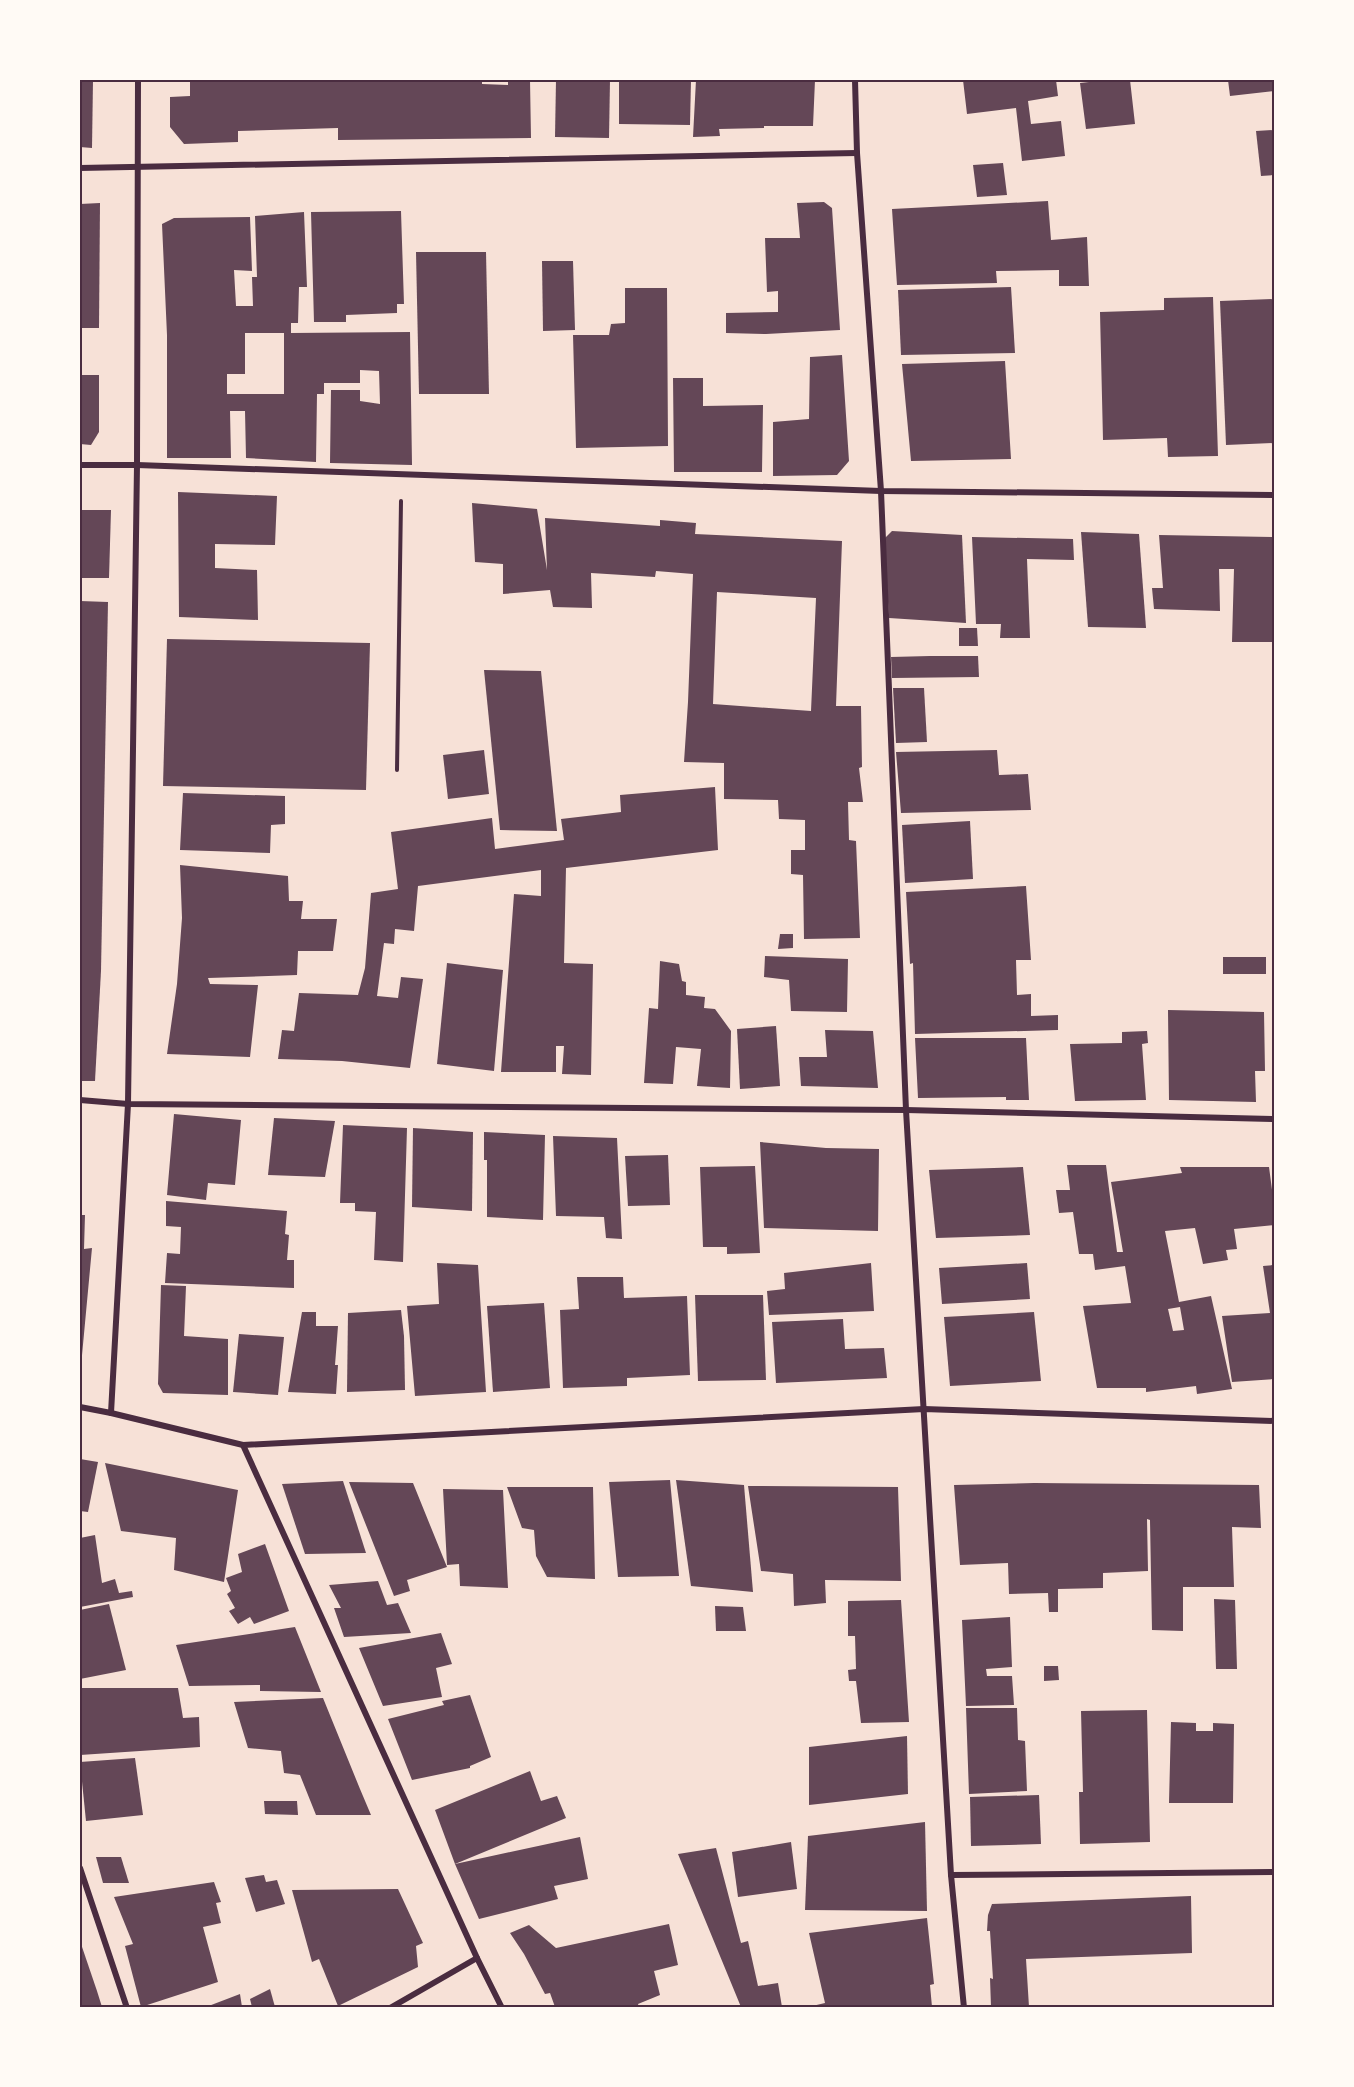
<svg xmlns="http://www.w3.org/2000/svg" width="1354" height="2087" viewBox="0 0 1354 2087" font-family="'Alegreya Sans',sans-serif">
<rect width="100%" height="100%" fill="#f7e1d7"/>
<g fill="#644757" fill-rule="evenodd">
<polygon points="80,80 93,80 92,148 80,147"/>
<polygon points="190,80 482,80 482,84 508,85 508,80 530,80 531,138 338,140 338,128 238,131 238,142 184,144 170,127 170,97 190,96"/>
<polygon points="556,80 610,80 609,138 555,137"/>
<polygon points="619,80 691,80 690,125 619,124"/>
<polygon points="696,80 815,80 813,126 764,126 764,128 719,129 720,136 693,137"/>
<polygon points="963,80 1056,80 1058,96 1028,101 1031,124 1061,121 1065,156 1022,161 1016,108 967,114"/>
<polygon points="1098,80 1130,80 1135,124 1086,129 1080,83 1098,81"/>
<polygon points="1228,80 1274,80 1274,91 1230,96"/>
<polygon points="1274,130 1274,175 1261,176 1256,131"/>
<polygon points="1003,163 1007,195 977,197 973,165"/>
<polygon points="1048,201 1051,240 1087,237 1089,286 1059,286 1059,270 996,271 997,283 897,285 892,209"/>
<polygon points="824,202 832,208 840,330 766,334 726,333 726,313 778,312 778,291 767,292 765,238 800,238 797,203"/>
<polygon points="100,203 99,328 80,328 80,204"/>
<polygon points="401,211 404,304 397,304 397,313 346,315 346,322 314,322 311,212"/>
<path d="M304,212l3,75h-8l-1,36h-7v10l119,-1 2,133 -82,-2 1,-73h29v11l20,3 -1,-33 -19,-1v13h-36v11h-7l-1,68 -70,-4 -1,-47h-15l1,47h-64v-123l-5,-111 12,-6 76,-1 2,54 -18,-1 2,36h17l-1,-29h5l-2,-61zM245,333h39v61h-57v-20h18z"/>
<polygon points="416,252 486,252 489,394 419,394"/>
<polygon points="542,261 573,261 575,330 543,331"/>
<polygon points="1011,287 1015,353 901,355 898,290"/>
<polygon points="625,288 667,288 668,446 576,448 573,335 609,335 611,324 625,323"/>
<polygon points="1213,297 1218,456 1168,457 1167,438 1103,440 1100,312 1164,310 1164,298"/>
<polygon points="1274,299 1274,443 1226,445 1220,301"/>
<polygon points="842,355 849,461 837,475 773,476 773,422 809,419 810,357"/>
<polygon points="1005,361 1011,459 911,461 902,364"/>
<polygon points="80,375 99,375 99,432 91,445 80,444"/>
<polygon points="673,378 703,378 703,406 763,405 762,472 674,472"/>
<polygon points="178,492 277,496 275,545 215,544 215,568 257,570 258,620 179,617"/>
<path d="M472,503l65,6 10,61 -2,-52 115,8v-6l36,3 -1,11 147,7 -6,165h25l1,61 -3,1 4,34h-15l1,38 7,1 4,97 -56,1 -1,-64 -12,-1v-24h14v-30l-26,-1 -1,-19 -54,-1v-36l-40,-1 4,-60 5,-128 -37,-3 -1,6 -64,-4 1,35 -39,-1 -3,-17 -47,4v-30l-28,-2zM717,592l99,6 -5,113 -98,-7z"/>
<polygon points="80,510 111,510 109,578 80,578"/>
<polygon points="892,531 962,535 966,623 889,618 884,539"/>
<polygon points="1081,532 1139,534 1146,628 1088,627"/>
<polygon points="1159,535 1274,537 1274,642 1232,642 1234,569 1219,569 1220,611 1154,609 1152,588 1163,588"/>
<polygon points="972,537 1073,539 1074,560 1027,559 1030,638 1000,638 1001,624 976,624"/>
<polygon points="80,601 108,602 101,971 95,1081 80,1081"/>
<polygon points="959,628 977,628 978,646 959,646"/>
<polygon points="167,639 370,643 366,790 163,786"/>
<polygon points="930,656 978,656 979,677 892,678 891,657"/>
<polygon points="484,670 541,671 557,831 500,830"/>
<polygon points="893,688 924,688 927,742 896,743"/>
<polygon points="484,750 489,794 448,799 443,755"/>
<polygon points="997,750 999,775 1028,774 1031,810 901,813 896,752"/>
<polygon points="715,787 718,850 566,868 564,963 593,964 591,1075 562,1074 564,1046 556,1046 556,1072 501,1072 514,894 541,896 541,870 418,886 414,931 395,929 394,944 384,943 377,996 398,998 401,977 423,979 410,1068 342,1061 278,1059 282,1030 294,1031 299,993 358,995 365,968 371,893 398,889 391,832 492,818 495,849 564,840 561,819 621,812 620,795"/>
<polygon points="183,793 285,796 285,824 271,825 270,853 180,850"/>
<polygon points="970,821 973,879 905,883 902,825"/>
<polygon points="180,865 288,876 289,901 303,901 301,919 337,919 333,951 298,951 297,975 208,978 210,984 258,985 250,1057 167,1054 177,984 182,918"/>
<polygon points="1026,886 1031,960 1016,960 1017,995 1031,994 1031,1016 1058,1015 1058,1030 915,1034 913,963 910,964 906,892"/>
<polygon points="780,934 793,934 793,948 778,949"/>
<polygon points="765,956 848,959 847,1012 791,1011 789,980 764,977"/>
<rect x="1223" y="957" width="43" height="17"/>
<polygon points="660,961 679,964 682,981 686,982 686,995 705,997 704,1008 715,1009 731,1031 730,1088 697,1086 701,1049 676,1047 673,1084 644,1083 649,1008 658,1009"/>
<polygon points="447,963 503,970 494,1071 437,1064"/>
<polygon points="1168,1010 1264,1012 1265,1071 1255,1071 1256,1102 1169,1100"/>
<polygon points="776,1026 780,1086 740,1089 737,1029"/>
<polygon points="825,1030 873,1031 878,1088 801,1086 799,1057 827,1057"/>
<polygon points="1147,1031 1148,1043 1142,1044 1146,1100 1075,1101 1070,1044 1122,1043 1122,1032"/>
<polygon points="915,1038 1026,1038 1029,1100 1006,1100 1006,1097 918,1098"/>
<polygon points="174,1114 241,1120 235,1185 208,1183 206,1200 167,1195"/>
<polygon points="274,1118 335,1121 325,1177 268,1175"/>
<polygon points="343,1125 407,1128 403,1262 374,1260 376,1212 355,1211 355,1203 340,1203"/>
<rect x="80" y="1128" width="2" height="62"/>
<polygon points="413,1128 473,1132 472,1211 412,1207"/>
<polygon points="484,1132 545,1135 543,1220 487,1217 487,1160 484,1160"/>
<polygon points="553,1136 617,1138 622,1239 606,1238 604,1217 556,1216"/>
<polygon points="760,1142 826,1148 879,1149 878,1231 764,1228"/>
<polygon points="668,1155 670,1205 628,1206 625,1156"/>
<path d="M1067,1165h39l11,87h6l-12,-70 71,-9 -2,-6h89l5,38v20l-40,4 3,20 -11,1 2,10 -25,4 -8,-36 -30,3 14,71 32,-6 21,93 -35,5 -1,-8 -50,6v-4h-49l-14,-82 48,-3 -6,-37 -30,4 -2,-16h-14l-6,-42 -14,1 -3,-23h14zM1180,1307l4,23 -11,1 -5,-22z"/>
<polygon points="755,1166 760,1253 727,1254 727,1247 703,1247 700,1167"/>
<polygon points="1023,1167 1030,1235 936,1238 929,1170"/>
<polygon points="166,1201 287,1211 285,1234 289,1235 287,1260 294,1260 294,1288 165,1283 167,1253 180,1254 181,1227 166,1226"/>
<polygon points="80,1215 85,1215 84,1249 92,1248 81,1366 80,1366"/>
<polygon points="437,1263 478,1265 486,1392 415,1396 407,1306 439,1304"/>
<polygon points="871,1263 874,1311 769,1315 767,1291 785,1289 784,1273"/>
<polygon points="1027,1263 1030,1299 942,1304 939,1268"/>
<polygon points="1274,1265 1274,1379 1232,1382 1222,1316 1270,1313 1263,1266"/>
<polygon points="577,1277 623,1277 624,1298 687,1296 690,1375 627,1378 627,1386 563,1388 560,1310 579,1309"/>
<polygon points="161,1285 186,1286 184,1336 228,1339 228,1395 163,1393 158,1384"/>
<polygon points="695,1295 763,1295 766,1380 698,1381"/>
<polygon points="544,1303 550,1388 493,1392 487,1306"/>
<polygon points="401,1310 404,1336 405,1390 347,1392 348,1313"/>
<polygon points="302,1312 316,1312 316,1326 338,1326 335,1365 338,1365 336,1394 288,1392"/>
<polygon points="1034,1312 1041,1381 950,1386 944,1317"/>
<polygon points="843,1319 845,1349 884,1348 887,1378 776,1383 772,1322"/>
<polygon points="239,1334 284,1337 278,1395 233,1392"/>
<polygon points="80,1459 98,1462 88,1512 80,1511"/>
<polygon points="105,1463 238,1490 224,1582 174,1570 176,1538 121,1531"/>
<polygon points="670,1480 679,1576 618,1577 609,1482"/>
<polygon points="676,1480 744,1485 753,1592 691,1586"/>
<polygon points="343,1481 366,1553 305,1554 282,1484"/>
<polygon points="349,1482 413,1483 447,1567 407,1580 410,1591 394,1596"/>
<polygon points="1034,1483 1259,1485 1261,1528 1232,1527 1234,1587 1183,1587 1183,1631 1152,1630 1150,1520 1147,1519 1148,1571 1103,1573 1103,1588 1058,1589 1058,1612 1049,1612 1048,1593 1009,1594 1008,1563 960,1565 954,1485"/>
<polygon points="748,1486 898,1487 901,1581 825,1580 826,1603 794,1606 793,1574 761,1571"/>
<polygon points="507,1487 593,1487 595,1579 547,1577 536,1556 534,1530 522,1528"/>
<polygon points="443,1489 503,1490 508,1588 460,1586 459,1564 447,1565"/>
<polygon points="95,1535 102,1583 115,1579 119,1593 132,1591 133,1597 80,1607 80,1538"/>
<polygon points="265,1544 289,1611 254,1624 250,1617 238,1624 229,1611 235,1608 227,1594 231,1591 226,1578 242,1572 238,1554"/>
<polygon points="378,1581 387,1605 398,1603 411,1633 344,1637 334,1608 341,1608 329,1585"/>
<polygon points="1214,1599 1235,1600 1237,1669 1216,1669"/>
<polygon points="901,1600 909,1722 861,1723 856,1681 849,1681 848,1670 856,1669 855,1636 848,1636 848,1601"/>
<polygon points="109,1604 126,1670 80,1679 80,1610"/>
<polygon points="715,1606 743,1607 746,1631 716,1631"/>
<polygon points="1010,1617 1012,1667 986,1669 987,1676 1012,1676 1014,1705 966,1706 962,1620"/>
<polygon points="295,1627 321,1692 260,1691 260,1685 189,1686 176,1645"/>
<polygon points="441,1633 452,1664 436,1668 442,1697 383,1706 359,1648"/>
<polygon points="1044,1666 1058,1666 1059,1680 1044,1681"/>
<polygon points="80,1688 178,1688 183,1718 199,1717 200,1747 80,1755"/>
<polygon points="470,1695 491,1757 470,1766 470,1768 412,1780 388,1719 444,1705 442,1701"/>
<polygon points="323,1698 360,1789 371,1815 316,1815 300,1775 284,1773 281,1751 248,1748 234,1702"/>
<polygon points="966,1708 1017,1708 1018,1740 1025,1741 1027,1791 969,1794"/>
<polygon points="1147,1710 1150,1842 1080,1844 1079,1792 1083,1792 1081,1711"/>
<polygon points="1171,1722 1196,1723 1196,1731 1213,1731 1213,1723 1234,1724 1233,1803 1169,1803"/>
<polygon points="907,1736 908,1794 809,1805 809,1747"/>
<polygon points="135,1758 143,1815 86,1821 80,1762"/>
<polygon points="530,1771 541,1801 557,1796 566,1818 455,1864 580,1837 588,1879 554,1886 558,1899 479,1919 455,1864 435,1810"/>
<polygon points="1039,1795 1041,1844 971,1846 970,1797"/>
<polygon points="264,1801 297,1801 298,1815 265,1814"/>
<polygon points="925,1822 927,1911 805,1910 808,1836"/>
<polygon points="791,1842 797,1889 738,1897 732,1852"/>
<polygon points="716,1848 741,1943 748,1941 758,1986 778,1983 782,2007 741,2007 678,1854"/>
<polygon points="96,1857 121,1857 129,1883 103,1883"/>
<polygon points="264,1875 266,1882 277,1880 285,1904 256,1912 245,1878"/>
<polygon points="214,1882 221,1902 216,1903 221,1923 203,1927 218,1982 141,2007 125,1946 133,1944 114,1897"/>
<polygon points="398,1889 423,1943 416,1946 418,1967 338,2006 319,1959 312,1962 292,1890"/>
<polygon points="1191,1896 1192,1953 1026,1959 1029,2007 991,2007 990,1978 993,1979 990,1931 987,1931 988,1915 992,1904"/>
<polygon points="927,1918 934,1984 930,1985 932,2007 808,2007 825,2003 809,1933"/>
<polygon points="669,1924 678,1965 654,1971 660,1995 638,2004 639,2007 555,2007 550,1993 545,1994 524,1954 510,1933 529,1925 556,1948"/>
<polygon points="80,1941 97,1991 102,2007 80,2007"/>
<polygon points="270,1989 275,2007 252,2007 250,1999"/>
<polygon points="240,1994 242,2007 206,2007"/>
</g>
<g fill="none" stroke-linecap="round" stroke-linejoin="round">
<polyline stroke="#4a2c40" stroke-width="4" points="397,770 401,501"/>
<g stroke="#4a2c40" stroke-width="6">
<polyline points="855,80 857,153 881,491 906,1110 951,1875 964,2008"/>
<polyline points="80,168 857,153"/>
<polyline points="80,465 137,465 881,491 1274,495"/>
<polyline points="80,1100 128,1104 906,1110 1274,1119"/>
<polyline points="80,1407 111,1413 243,1445 924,1409 1274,1421"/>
<polyline points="111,1413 128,1104 137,465 138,80"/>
<polyline points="243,1445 477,1958 502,2008"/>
<polyline points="80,1868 127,2008"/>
<polyline points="951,1875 1274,1872"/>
<polyline points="390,2008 477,1958"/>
</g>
</g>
<rect width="1354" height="2087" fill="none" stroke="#fffaf5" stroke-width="162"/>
<rect x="81" y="81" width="1192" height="1925" fill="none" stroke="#4a2c40" stroke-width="2"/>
</svg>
